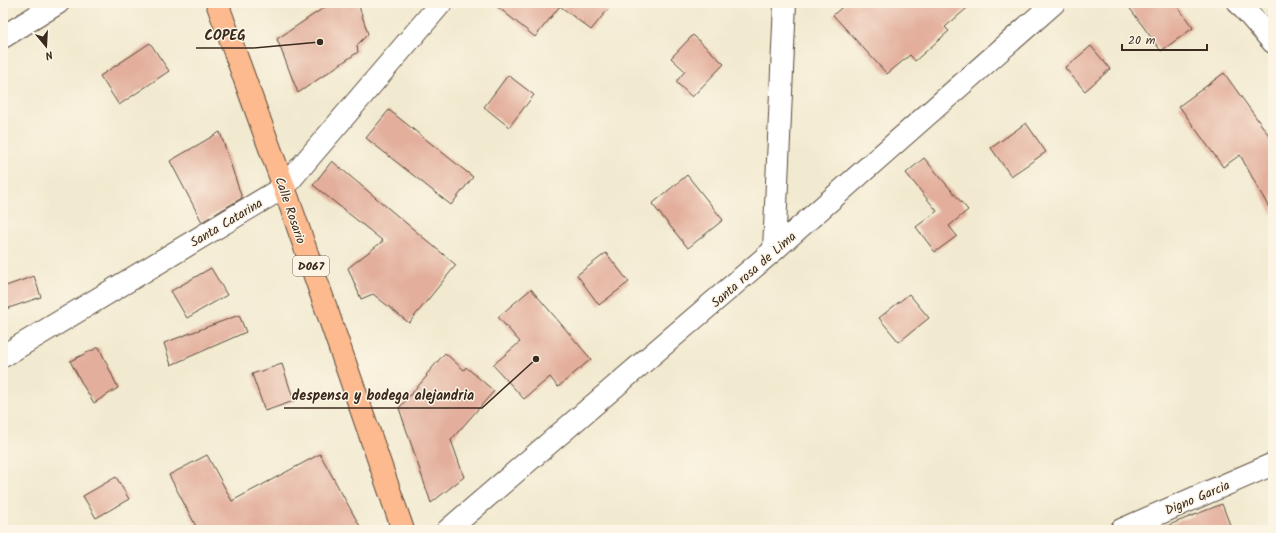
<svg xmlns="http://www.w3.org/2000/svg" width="1276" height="533" viewBox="0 0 1276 533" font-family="Kalam,sans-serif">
<rect width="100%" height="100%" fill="#fcf5e5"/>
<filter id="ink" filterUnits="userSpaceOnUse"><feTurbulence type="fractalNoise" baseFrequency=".025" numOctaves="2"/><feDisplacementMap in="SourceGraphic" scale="8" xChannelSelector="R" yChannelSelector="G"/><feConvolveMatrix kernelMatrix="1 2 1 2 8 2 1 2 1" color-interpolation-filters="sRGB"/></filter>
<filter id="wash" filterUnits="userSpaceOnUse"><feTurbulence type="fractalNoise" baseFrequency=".012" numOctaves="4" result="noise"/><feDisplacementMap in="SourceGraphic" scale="16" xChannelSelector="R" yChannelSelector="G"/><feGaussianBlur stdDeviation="0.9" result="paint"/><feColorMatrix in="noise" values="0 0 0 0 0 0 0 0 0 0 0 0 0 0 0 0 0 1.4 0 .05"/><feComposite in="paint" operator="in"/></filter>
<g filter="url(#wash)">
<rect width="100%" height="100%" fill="#f2ead0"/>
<g id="blocks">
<g fill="#e3af9c">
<polygon points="331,3 340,3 343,7 358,3 368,34 357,45 358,52 298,93 277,39"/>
<polygon points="493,3 613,3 591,30 560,6 535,37"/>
<polygon points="847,3 973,3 945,27 949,31 915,61 910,55 887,74 833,15"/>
<polygon points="1126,3 1175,3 1193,28 1161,51"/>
<polygon points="693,35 724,64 692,97 676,82 685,71 671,58"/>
<polygon points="150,43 169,71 119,105 100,76"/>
<polygon points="1091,46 1110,69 1085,91 1065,68"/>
<polygon points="1224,73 1273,141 1273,215 1240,155 1223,167 1179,106"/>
<polygon points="508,75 534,95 509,127 484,107"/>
<polygon points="389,110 473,177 451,205 366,138"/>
<polygon points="1026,123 1046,152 1011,176 991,148"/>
<polygon points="220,132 242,198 202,222 170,161"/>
<polygon points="924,158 968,210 949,226 957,236 935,252 916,227 937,211 906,173"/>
<polygon points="332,161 456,265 409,323 373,294 361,299 348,268 383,241 313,185"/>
<polygon points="687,175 723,220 688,248 652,204"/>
<polygon points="606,253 629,282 599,305 577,275"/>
<polygon points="211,268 227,295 187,318 171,291"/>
<polygon points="34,276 41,297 3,310 3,287"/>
<polygon points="531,289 591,359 558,387 550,377 524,399 493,365 520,342 498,317"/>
<polygon points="909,294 929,318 899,342 879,318"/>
<polygon points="239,315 246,332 171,365 164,343"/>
<polygon points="99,347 118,388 94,403 84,387 70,361"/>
<polygon points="445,353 464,370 466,367 494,391 451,440 464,477 431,503 399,408 427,376 426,375"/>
<polygon points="282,364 294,401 265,411 252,374"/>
<polygon points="320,454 362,530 198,530 169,475 207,455 232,501"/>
<polygon points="116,477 129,499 96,518 83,496"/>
<polygon points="1222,504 1232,530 1159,530 1159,529"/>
</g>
</g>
</g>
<g filter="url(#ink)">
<use href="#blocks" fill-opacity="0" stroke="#564739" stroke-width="1"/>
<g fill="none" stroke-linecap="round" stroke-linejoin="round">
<g stroke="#564739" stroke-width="24">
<g id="street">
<polyline points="1239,3 1273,42"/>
<polyline points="3,37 58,3"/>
<polyline points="774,250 785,3"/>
<polyline points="3,356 284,187 441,3"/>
<polyline points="448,530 774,250 1054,3"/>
<polyline points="1121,530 1273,464"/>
</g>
</g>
<g stroke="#564739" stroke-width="24">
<polyline id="primary" points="217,3 284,187 403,530"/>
</g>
<use href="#street" stroke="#fff" stroke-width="22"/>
<use href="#primary" stroke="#fcba8e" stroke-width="22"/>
</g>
</g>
<g text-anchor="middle" stroke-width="3" stroke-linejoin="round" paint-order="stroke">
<rect fill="#fcf5e5" stroke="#75675a" stroke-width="1" x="293" y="256" width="36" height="20" rx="3"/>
<g font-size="12" font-weight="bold" fill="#3b2a1e">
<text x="311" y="270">D067</text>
</g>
<g font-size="13" fill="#3b2a1e" stroke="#fcf5e5">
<text transform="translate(291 210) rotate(71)" y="5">Calle Rosario</text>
<text transform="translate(226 222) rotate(-31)" y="5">Santa Catarina</text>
<text transform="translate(753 269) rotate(-41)" y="5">Santa rosa de Lima</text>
<text transform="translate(1197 497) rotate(-23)" y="5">Digno Garcia</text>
</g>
</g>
<path fill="none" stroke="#3b2a1e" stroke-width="1.5" d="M320 42L253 48H196M536 359L482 408H284"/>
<g fill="#3b2a1e" stroke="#fcf5e5" stroke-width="1.5">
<circle cx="320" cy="42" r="4"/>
<circle cx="536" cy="359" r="4"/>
</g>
<g font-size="14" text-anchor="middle" font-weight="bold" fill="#3b2a1e" stroke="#fcf5e5" stroke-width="3" stroke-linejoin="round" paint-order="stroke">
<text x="225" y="40">COPEG</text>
<text x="383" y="400">despensa y bodega alejandria</text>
</g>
<rect width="1276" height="533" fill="none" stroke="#fcf5e5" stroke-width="16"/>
<g transform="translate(46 46) rotate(162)" stroke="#fcf5e5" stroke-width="3" paint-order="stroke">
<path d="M0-3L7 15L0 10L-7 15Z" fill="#3b2a1e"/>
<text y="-6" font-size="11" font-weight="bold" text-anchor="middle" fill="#3b2a1e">N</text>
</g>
<path d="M1122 44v6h85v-6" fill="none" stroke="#3b2a1e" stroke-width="2"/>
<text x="1128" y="44" font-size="12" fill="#3b2a1e" stroke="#fcf5e5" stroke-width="3" paint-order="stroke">20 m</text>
</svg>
